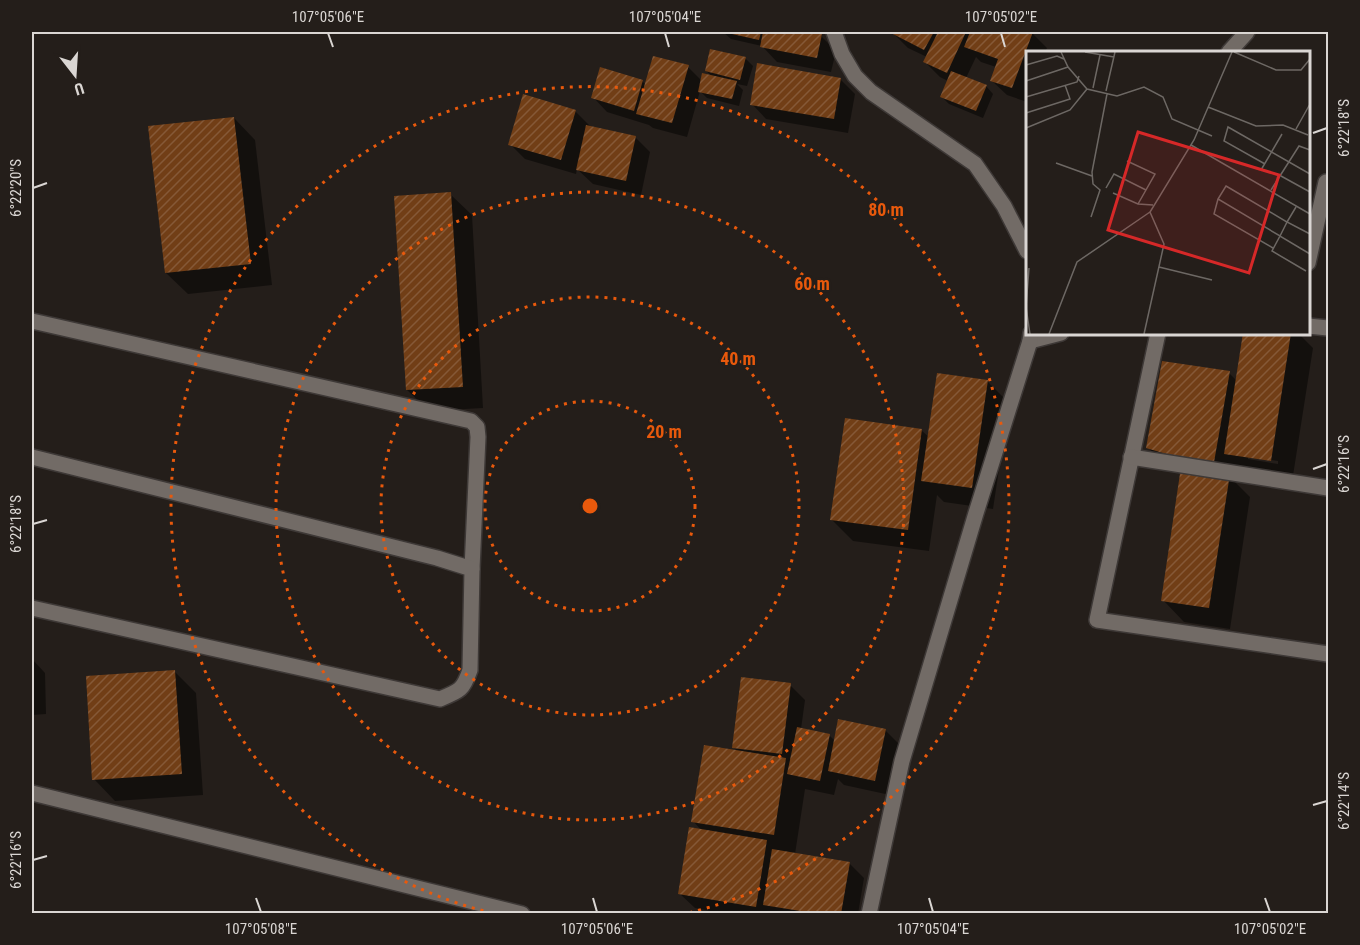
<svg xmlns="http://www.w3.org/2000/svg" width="1360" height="945" viewBox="0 0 1360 945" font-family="'Roboto Condensed',sans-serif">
<defs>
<pattern id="building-hatch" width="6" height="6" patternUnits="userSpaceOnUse" patternTransform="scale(1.5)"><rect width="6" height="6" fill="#713e16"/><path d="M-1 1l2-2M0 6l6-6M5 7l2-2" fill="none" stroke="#855937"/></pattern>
</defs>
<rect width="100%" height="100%" fill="#241e1a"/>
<g fill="#0007" fill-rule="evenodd">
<polygon points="723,32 822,32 822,37 836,51 831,72 777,62 762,46 731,39"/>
<polygon points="894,32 1028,32 1032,33 1047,48 1045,52 1027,52 1027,102 1007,95 992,81 996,67 981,62 976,57 966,78 986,86 993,94 983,118 949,104 942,97 948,81 940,77 925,62 927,57 908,48 893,33"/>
<polygon points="745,58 753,66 747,86 737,84 743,90 739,106 707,98 700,91 687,137 653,128 649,125 607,112 593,97 642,81 646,85 688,67 702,81 713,77 706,71"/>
<polygon points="840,79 855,94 848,133 766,119 752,104"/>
<polygon points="575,111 590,126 589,128 635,137 650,152 641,195 593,184 577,169 576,174 525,159 510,144"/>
<polygon points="234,118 255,140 272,285 188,294 166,273"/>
<polygon points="450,194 472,215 483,408 429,411 407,390"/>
<path d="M1245,333h53l15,15 -21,134 -45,-7 -9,-9 -3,16 15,15 -20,132 -46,-7 -21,-22 19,-127 -13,-4 -21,-22 81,-74 8,8zM1248,456l30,5v3l-30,-5z"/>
<polygon points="987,381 1009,403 993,509 944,502 937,495 929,551 853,541 832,520 922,431 929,437"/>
<polygon points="32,659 45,673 46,714 32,715"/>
<polygon points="175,672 196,693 203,795 115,801 94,779"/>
<polygon points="790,685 805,700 801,729 829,735 835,741 885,730 900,745 890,795 844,785 838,779 834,795 805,789 795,854 849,863 864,878 858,914 774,914 772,912 772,914 726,914 695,908 680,894 702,831 693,821 739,752 734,748"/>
</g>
<g fill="url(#building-hatch)">
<polygon points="723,32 761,32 759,40"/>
<polygon points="763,32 806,32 822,34 817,58 760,47"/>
<polygon points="892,32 934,32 924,50 891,33"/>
<polygon points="938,32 966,32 947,73 923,62"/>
<polygon points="970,32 1033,32 1012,88 990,81 998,59 964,47"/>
<polygon points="710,49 746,57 740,80 705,71"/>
<polygon points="653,56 689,65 672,123 636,114"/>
<polygon points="757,63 841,78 834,119 750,105"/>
<polygon points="600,67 643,80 634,111 591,98"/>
<polygon points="951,71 987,85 976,111 940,97"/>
<polygon points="702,73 737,81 732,99 698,92"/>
<polygon points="523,94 576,110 561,160 508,145"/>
<polygon points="234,117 251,264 165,273 148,126"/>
<polygon points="586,125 636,136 626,181 576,170"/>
<polygon points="451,192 463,387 406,390 394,196"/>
<polygon points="1243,333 1291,333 1271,461 1224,454"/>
<polygon points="1162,361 1230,371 1213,468 1146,448"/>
<polygon points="937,373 988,380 972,488 921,481"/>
<polygon points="845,418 922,429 908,530 830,520"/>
<polygon points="1181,467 1230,474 1209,608 1161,601"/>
<polygon points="175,670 182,774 92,780 86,676"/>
<polygon points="741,677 791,683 782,754 732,748"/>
<polygon points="838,719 886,729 875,781 828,771"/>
<polygon points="797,727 830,734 820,781 787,774"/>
<polygon points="704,745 786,758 774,835 691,822"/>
<polygon points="689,827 767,840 756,907 678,894"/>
<polygon points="772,849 850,862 841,914 819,914 763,905"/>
</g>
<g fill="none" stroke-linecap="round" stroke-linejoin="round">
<g stroke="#3e3937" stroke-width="18">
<g id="street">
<polyline points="1229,52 1247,32"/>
<polyline points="1308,263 1326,182"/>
<polyline points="32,321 471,421 477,427 478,437 472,569"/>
<polyline points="1308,326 1328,328"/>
<polyline points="1158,333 1097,620 1328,654"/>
<polyline points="1030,341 1061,333"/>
<path d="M32,457l405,101 35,11 -2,101c-7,20 -10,21 -30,29l-408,-91"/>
<polyline points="1131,457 1328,488"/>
<polyline points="32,793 522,914"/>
</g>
</g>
<g stroke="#3e3937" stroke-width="18">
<g id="secondary">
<polyline points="834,32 842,54 855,76 871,92 975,164 1004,206 1027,251"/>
<polyline points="869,914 902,761 976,513 1030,341 1031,333"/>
</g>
</g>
<use href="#street" stroke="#726b66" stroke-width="15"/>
<use href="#secondary" stroke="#726b66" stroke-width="15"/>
</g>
<path fill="none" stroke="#dad6d3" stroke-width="2" d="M328,33l5,14M665,33l4,14M1001,33l4,14M1313,133l14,-5M33,188l14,-5M1313,469l14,-5M33,524l14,-4M1313,805l14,-4M33,860l14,-4M256,898l5,14M593,898l4,14M929,898l4,14M1265,898l5,14"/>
<g fill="none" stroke="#e8590c" stroke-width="3" stroke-dasharray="3 6">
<circle cx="590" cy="506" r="105"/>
<circle cx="590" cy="506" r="209"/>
<circle cx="590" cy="506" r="314"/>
<path d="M492 913A419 419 0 1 1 688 913"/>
</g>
<g transform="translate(1026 51)">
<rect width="284" height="284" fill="#241e1a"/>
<path fill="none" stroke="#6d6864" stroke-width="1.5" d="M35,1l7,15 19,22 30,7 27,-9 19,10 9,22 40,17M59,1l29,5M208,1l42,18h25l9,-11M0,14l31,-9 7,3M0,30l42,-14M67,37l7,-33M80,40l9,-39M0,46l51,-15 2,-6M182,56l48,19 27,-1 25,10M0,62l44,-14 -5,-14M0,77l44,-18 17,-21M270,78l14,-25M165,94l119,69M101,110l28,13 -17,30M30,112l36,13M239,113l-41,-23 4,-14 82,47M235,119l21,-36M255,125l29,16M200,135l61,36 -7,14 -62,-37zM80,137l8,-14 32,16M245,139l28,-44 11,4M87,142l25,11 15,1M192,148l-4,15 59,34M270,156l-9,15 23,12M65,166l9,-27 -7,-6 -1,-12 15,-78M133,216l53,13M3,217l-3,39 4,27M280,220l-34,-20 8,-15 30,18M23,283l28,-72 73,-50M118,283l20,-90 -14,-32 44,-72 38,-88"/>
<path fill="#d62828" fill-opacity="0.15" stroke="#d62828" stroke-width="3" d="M112,81l141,43 -30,98 -141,-43z"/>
<rect width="284" height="284" fill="none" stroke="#dad6d3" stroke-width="3"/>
</g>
<circle cx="590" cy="506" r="9" fill="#e8590c" stroke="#241e1a" stroke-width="3"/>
<g font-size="18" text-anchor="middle" font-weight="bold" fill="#e8590c" stroke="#241e1a" stroke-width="4.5" stroke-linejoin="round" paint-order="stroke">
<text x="886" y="216">80 m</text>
<text x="812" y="290">60 m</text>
<text x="738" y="365">40 m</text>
<text x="664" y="438">20 m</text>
</g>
<rect width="1360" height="945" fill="none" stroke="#241e1a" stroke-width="66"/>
<g transform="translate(75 75) rotate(163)" stroke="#241e1a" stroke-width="4.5" paint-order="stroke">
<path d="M0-4.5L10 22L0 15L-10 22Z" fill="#dad6d3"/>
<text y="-9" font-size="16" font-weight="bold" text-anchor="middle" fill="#dad6d3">U</text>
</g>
<rect x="33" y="33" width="1294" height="879" fill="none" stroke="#dad6d3" stroke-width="2"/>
<g font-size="15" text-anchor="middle" fill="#dad6d3">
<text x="328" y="22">107°05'06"E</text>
<text x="665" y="22">107°05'04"E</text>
<text x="1001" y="22">107°05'02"E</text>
<text transform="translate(1344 128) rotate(-90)" y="5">6°22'18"S</text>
<text transform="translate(16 188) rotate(-90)" y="5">6°22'20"S</text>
<text transform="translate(1344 464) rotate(-90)" y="5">6°22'16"S</text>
<text transform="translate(16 524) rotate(-90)" y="5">6°22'18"S</text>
<text transform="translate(1344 801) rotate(-90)" y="5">6°22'14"S</text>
<text transform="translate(16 860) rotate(-90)" y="5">6°22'16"S</text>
<text x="261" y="934">107°05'08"E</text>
<text x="597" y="934">107°05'06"E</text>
<text x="933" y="934">107°05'04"E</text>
<text x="1270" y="934">107°05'02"E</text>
</g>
</svg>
